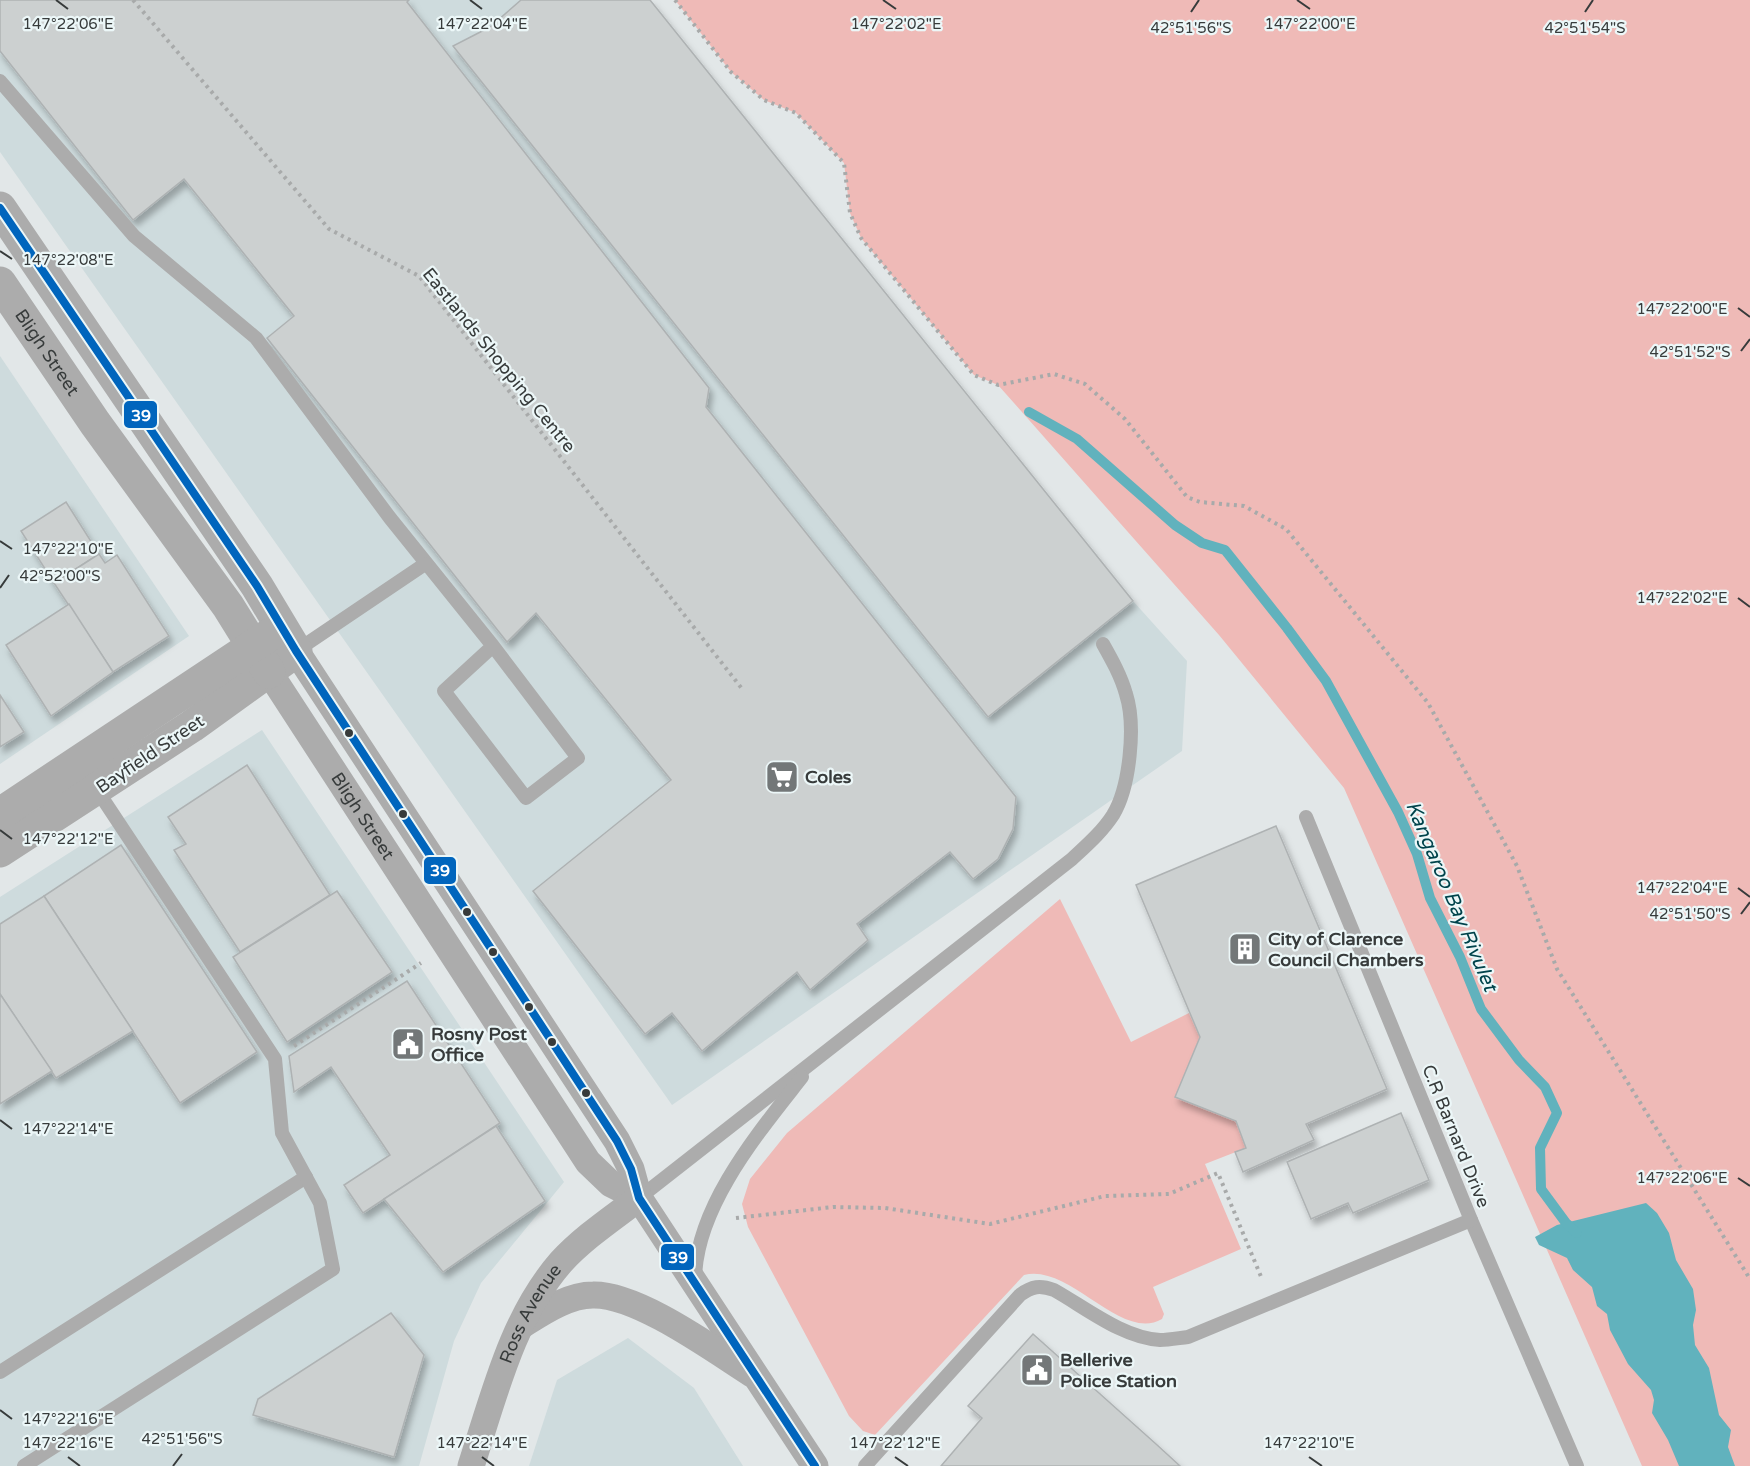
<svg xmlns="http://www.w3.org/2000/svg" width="1750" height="1466" viewBox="0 0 1750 1466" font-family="'Varela Round',sans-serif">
<defs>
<filter id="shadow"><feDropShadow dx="3.5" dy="6" stdDeviation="3" flood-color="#0004"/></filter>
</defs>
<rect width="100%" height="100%" fill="#e2e7e8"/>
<g fill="#cedbdd">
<polygon points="0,0 650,0 1133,601 1187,661 1182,751 672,1105 0,152"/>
<polygon points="0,356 189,636 0,764"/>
<polygon points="262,730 564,1182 481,1283 454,1341 419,1466 0,1466 0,897"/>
<polygon points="628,1338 694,1388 743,1466 529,1466 557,1380"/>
</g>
<g fill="#efbab7">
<polygon points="675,0 1750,0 1750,1466 1642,1466 1344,788 1219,635 998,385 974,375 861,238 850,213 844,163 796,113 764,100 731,72"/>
<path d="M1060,899l71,143 58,-29 11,24 -25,60 61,24 10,27 -41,16 36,85 -88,38 11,27 -2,5c-41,24 -92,-56 -138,-44l-149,160 -12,-4 -14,-15 -101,-189 -6,-23 8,-25 37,-46z"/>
</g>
<polygon fill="#61b2bd" points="1646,1203 1657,1213 1669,1233 1676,1260 1693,1289 1696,1310 1693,1325 1695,1345 1709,1368 1719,1415 1731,1430 1728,1447 1735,1466 1679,1466 1668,1440 1652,1413 1654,1400 1651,1390 1628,1364 1610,1330 1607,1314 1597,1306 1592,1287 1573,1270 1567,1258 1539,1245 1535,1237 1557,1225"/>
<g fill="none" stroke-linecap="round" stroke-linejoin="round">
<polyline stroke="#61b2bd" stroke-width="10" points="1029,412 1077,439 1175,525 1202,543 1225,550 1287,628 1326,681 1398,812 1417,854 1430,898 1460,957 1481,1009 1519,1060 1545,1087 1557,1113 1540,1148 1541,1189 1566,1223 1577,1233"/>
</g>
<g fill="#ccd0d0" stroke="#aeb2b3" stroke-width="1.5" filter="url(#shadow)">
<polygon points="0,0 409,0 407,2 709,388 706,407 1016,797 1013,829 998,859 973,879 950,852 857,924 868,940 810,990 797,972 702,1051 672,1013 645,1034 533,891 671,780 536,613 507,642 267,338 294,316 184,179 133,220 0,51"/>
<polygon points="521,0 650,0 1133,601 988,717 453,46 490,27"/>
<polygon points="66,502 99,554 54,583 21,531"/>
<polygon points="99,554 105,563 117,555 169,636 113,672 54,583"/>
<polygon points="69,604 113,672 51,716 6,645"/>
<polygon points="0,695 24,732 0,747"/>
<polygon points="247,765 330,895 240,952 174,850 186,844 168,817"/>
<polygon points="1276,826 1387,1089 1306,1124 1314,1140 1243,1172 1235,1152 1246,1148 1236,1121 1175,1097 1200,1037 1136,885"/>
<polygon points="121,845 257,1052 180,1103 44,896"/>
<polygon points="337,891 392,972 287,1042 233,957"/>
<polygon points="44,896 133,1031 56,1078 0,994 0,924"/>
<polygon points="407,981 500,1123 363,1213 344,1185 390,1155 331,1067 294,1092 289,1056"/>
<polygon points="0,994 52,1071 0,1104"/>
<polygon points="1401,1113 1429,1180 1353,1213 1348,1203 1311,1219 1287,1162"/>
<polygon points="496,1126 545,1201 443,1272 384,1199"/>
<polygon points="391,1313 424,1355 394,1457 253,1415 258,1399"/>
<polygon points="1033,1334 1156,1444 1180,1466 941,1466 982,1418 968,1406"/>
</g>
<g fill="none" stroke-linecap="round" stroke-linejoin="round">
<g stroke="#a8aaaa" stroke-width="4" stroke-dasharray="3 4.5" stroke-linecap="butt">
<polyline points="133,0 329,229 419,276 743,690"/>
<polyline points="675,0 731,72 764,100 796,113 844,163 850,213 861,238 974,375 998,385 1054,374 1085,384 1125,419 1187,497 1200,502 1244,506 1286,529 1428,703 1517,866 1557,969 1750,1279"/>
<polyline points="294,1046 421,963"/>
<polyline points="736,1218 833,1207 885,1208 990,1224 1105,1196 1169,1194 1218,1173 1262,1279"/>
</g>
<g stroke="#acacac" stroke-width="14">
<polyline points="0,81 134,236 256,338 390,518 493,646 578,758 526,798 444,691 493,646"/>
<polyline points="296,651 425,564"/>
<polyline points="1306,817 1471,1220 1577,1466"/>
<path d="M639,1198l433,-339c15,-14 30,-27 41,-44 17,-28 23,-90 13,-121 -5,-18 -14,-34 -23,-50"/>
<path d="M695,1279c1,-73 64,-147 107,-202"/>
<polyline points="0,1372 306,1177"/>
<polyline points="24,1466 333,1269 320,1203 282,1133 275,1059 97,790"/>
<path d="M865,1466l155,-171c12,-9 20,-10 34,-5 32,18 69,48 106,50 9,0 19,-2 28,-3l283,-117"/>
</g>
<g stroke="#acacac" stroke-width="27">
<polyline points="296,651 617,1141 631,1169 639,1198 815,1466"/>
<path id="s1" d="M269,672l319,490 23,22 28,14"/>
<path d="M522,1325c21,-13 46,-30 71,-30 45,-1 121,55 159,79"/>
<path id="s2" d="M471,1466c23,-70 41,-148 90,-204 23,-25 52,-44 78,-64"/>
</g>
<g stroke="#acacac" stroke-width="33">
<polyline points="0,208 257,586 296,651 192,726 0,851"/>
<path id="s3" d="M0,283l95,140 133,183 41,66"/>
<polyline points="0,814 271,634"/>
</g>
<g stroke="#ecf7f8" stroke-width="12">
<polyline id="bus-1" points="0,208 257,586 296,651 617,1141 631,1169 639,1198 815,1466"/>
</g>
<use href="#bus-1" stroke="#0065bd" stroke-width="8"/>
</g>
<path fill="none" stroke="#373b3b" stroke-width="2" d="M56,0l12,9M470,0l12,9M883,0l13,9M1297,0l13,9M1191,12l8,-12M1585,12l8,-12M0,251l12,8M1738,308l12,9M1741,351l9,-12M0,541l12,8M0,588l9,-13M1738,598l12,9M0,830l12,9M1738,888l12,9M1741,914l9,-12M0,1120l12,9M1738,1178l12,8M0,1410l12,9M68,1457l12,9M482,1457l12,9M895,1457l13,9M1309,1457l13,9M173,1466l9,-12"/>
<defs>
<g id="supermarket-square" transform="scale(1.725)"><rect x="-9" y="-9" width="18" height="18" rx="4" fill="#737778" stroke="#ecf7f8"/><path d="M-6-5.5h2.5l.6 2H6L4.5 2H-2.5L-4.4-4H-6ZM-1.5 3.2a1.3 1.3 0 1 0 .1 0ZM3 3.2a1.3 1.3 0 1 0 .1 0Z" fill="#fff"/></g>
<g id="building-square" transform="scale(1.725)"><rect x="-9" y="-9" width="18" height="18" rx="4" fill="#737778" stroke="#ecf7f8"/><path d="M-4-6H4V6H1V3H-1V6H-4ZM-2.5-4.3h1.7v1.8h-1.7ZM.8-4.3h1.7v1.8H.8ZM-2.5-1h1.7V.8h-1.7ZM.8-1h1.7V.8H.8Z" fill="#fff"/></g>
<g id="civic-square" transform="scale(1.725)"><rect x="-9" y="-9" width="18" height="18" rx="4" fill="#737778" stroke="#ecf7f8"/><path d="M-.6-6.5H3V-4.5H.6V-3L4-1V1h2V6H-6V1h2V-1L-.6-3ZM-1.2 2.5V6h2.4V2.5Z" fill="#fff"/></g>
</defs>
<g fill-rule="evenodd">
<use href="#supermarket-square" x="782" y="777"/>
<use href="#building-square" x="1245" y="949"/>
<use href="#civic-square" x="408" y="1044"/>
<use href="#civic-square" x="1037" y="1370"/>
</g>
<g fill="#373b3b" stroke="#ecf7f8" stroke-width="2">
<circle cx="349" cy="733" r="5"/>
<circle cx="403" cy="814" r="5"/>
<circle cx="467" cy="912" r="5"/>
<circle cx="493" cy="952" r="5"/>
<circle cx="529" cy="1007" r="5"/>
<circle cx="552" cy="1042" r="5"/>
<circle cx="586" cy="1093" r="5"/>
</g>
<g text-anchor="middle" stroke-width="4.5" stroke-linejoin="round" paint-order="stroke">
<g font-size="18" fill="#373b3b" stroke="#ecf7f8">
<text dy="6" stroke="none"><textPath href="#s3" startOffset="84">Bligh Street</textPath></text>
<text transform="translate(499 360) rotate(51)" y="6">Eastlands Shopping Centre</text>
<text transform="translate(150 754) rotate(-34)" y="6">Bayfield Street</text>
<text dy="6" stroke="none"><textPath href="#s1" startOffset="172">Bligh Street</textPath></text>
<text transform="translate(1456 1136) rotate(68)" y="6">C.R Barnard Drive</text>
<text dy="6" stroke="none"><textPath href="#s2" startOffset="164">Ross Avenue</textPath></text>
</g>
<g font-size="18" font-weight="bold" fill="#373b3b" stroke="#ecf7f8" text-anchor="start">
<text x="805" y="783">Coles</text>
<text x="1268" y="945">City of Clarence<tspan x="1268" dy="21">Council Chambers</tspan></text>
<text x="431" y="1040">Rosny Post<tspan x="431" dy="21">Office</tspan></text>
<text x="1060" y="1366">Bellerive<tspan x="1060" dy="21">Police Station</tspan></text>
</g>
<g font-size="20" font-style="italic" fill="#00434b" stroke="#ecf7f8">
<text transform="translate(1452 896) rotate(67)" y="7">Kangaroo Bay Rivulet</text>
</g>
</g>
<g font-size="15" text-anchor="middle" fill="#373b3b" stroke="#ecf7f8" stroke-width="4.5" stroke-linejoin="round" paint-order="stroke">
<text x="482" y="29">147°22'04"E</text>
<text x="1310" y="29">147°22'00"E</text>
<text x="68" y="29">147°22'06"E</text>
<text x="896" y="29">147°22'02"E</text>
<text x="1191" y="33">42°51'56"S</text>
<text x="1585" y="33">42°51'54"S</text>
<text x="68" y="265">147°22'08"E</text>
<text x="1682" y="314">147°22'00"E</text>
<text x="1690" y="357">42°51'52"S</text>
<text x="68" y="554">147°22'10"E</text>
<text x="60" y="581">42°52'00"S</text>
<text x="1682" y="603">147°22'02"E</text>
<text x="68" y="844">147°22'12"E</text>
<text x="1682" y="893">147°22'04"E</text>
<text x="1690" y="919">42°51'50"S</text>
<text x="68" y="1134">147°22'14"E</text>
<text x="1682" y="1183">147°22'06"E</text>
<text x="68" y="1424">147°22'16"E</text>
<text x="182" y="1444">42°51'56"S</text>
<text x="68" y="1448">147°22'16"E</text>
<text x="482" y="1448">147°22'14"E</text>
<text x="895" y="1448">147°22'12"E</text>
<text x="1309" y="1448">147°22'10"E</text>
</g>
<g stroke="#ecf7f8" stroke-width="2">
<rect x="123" y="400" width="35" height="29" rx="6" fill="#0065bd"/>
<rect x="423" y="856" width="34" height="29" rx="6" fill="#0065bd"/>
<rect x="660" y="1243" width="35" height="28" rx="6" fill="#0065bd"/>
</g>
<g font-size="16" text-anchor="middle" font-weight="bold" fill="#fff">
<text x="141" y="421">39</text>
<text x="440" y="876">39</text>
<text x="678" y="1263">39</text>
</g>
</svg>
